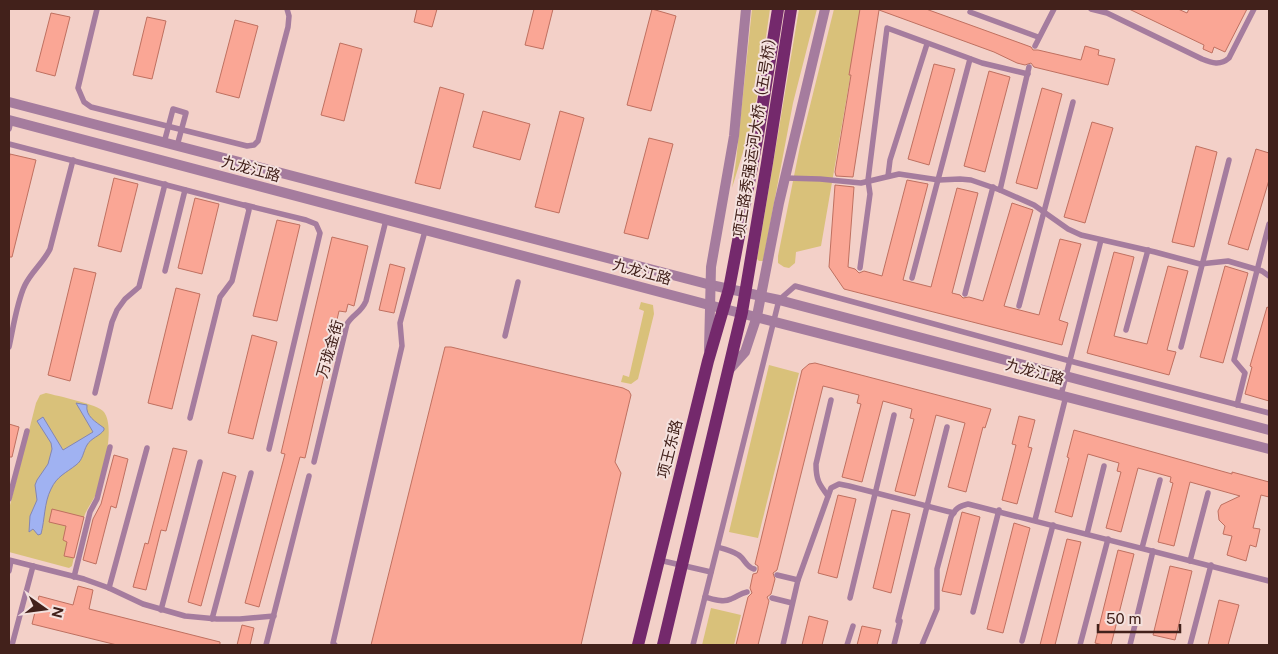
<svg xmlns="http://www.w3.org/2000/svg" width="1278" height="654" viewBox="0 0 1278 654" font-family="'Public Sans','Noto Sans SC',sans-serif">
<rect width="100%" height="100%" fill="#f3d0c8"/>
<g fill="#d9c17a">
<polygon points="752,9 770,9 758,92 751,126 732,188 736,161"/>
<polygon points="799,9 817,9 793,103 764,256 763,261 759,261 757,259"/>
<polygon points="834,9 862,9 821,246 796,252 795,263 789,268 784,267 778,263 778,256 800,146"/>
<polygon points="641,302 653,305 654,314 638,379 631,384 621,382 623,375 629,377 644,311 639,309"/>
<polygon points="769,365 799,373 758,538 729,532"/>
<path d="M46,393c11,3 52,11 58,19 12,17 -2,64 -8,82 -3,7 -8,13 -11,20 -6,17 -9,35 -13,52l-3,2 -60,-16v-43l27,-106 4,-8z"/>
<polygon points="711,608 741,615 734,645 702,645"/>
</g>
<path fill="#a0b2f2" stroke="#8486b2" d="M76,403l11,2c-2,11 9,17 17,23v2c-4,6 -13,8 -17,15 -4,7 -4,15 -11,20 -10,8 -19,11 -25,24 -7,14 -6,30 -10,45l-3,1 -5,-6 -4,3 1,-16 7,-16 -2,-15 2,-5 11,-16 4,-15 -1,-6 -14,-22 6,-4 20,33 30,-18z"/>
<g fill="#faa695" stroke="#bf7060">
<polygon points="417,9 437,9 432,27 414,22"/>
<polygon points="534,9 553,9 543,49 525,45"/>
<polygon points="652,9 676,16 651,111 627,105"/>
<polygon points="860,9 926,9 1031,47 1033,50 1038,50 1081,60 1085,46 1099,50 1098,55 1115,59 1108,85 1034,67 1031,63 1025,65 1017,63 994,52 879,10 853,177 836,176 835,172 851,75 849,75"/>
<polygon points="1129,9 1178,9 1187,13 1189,9 1247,9 1225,52 1214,47 1212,53 1203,49 1204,45"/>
<polygon points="51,13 70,17 55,76 36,71"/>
<polygon points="147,17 166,21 152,79 133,75"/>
<polygon points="235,20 258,26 239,98 216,92"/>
<polygon points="340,43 362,49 344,121 321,115"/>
<polygon points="934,64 955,69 929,165 908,159"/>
<polygon points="989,71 1010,77 985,172 964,166"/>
<polygon points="440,87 464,94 440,189 415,183"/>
<polygon points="1042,88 1062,94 1037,189 1016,183"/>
<polygon points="483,111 530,124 520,160 473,147"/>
<polygon points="560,111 584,118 559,213 535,207"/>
<polygon points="1092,122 1113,128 1085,223 1064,217"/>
<polygon points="649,138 673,144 648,239 624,233"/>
<polygon points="1196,146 1217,152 1194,247 1172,242"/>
<polygon points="1256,149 1269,153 1269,180 1248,250 1228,244"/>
<polygon points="10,154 36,160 12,257 9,257 9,160"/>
<polygon points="114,178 138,184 121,252 98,246"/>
<polygon points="907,180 928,184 903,280 931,287 957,188 978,193 952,293 960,295 963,298 969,297 983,301 1012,203 1033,210 1004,306 1039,315 1060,239 1081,244 1059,320 1068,323 1062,345 844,289 829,267 835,185 854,187 848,267 855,269 859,273 864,271 882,276"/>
<polygon points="195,198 219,204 202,274 178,268"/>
<polygon points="277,220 300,225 277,321 253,316"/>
<polygon points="332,237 368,246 354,306 348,304 346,312 339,311 305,458 300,457 259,607 245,603 285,454 281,453"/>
<polygon points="1114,252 1134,257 1114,336 1147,344 1168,266 1188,271 1167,350 1176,352 1169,375 1087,353"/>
<polygon points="390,264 405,268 394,313 379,310"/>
<polygon points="1225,266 1248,273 1223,363 1200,357"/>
<polygon points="74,268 96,273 70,381 48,375"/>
<polygon points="176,288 200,294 172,409 148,403"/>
<polygon points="1267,307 1269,308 1269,401 1245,394 1252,367 1250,366"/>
<polygon points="252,335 277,342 253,439 228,433"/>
<polygon points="445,347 451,347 623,388 629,391 631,395 615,462 621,473 581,645 371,645"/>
<polygon points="815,363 991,409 985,428 983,427 966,492 948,487 965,423 936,415 915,496 895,491 914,419 910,418 912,409 883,401 862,482 842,477 861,404 857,403 859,395 823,386 777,570 773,573 775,579 771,594 767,597 769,601 758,645 736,645 748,597 752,593 750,588 753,574 757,573 758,570 758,566 755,564 802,370 809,364"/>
<polygon points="1019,416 1035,420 1028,447 1032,448 1017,504 1002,500 1016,445 1012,444"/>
<polygon points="9,424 19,427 12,457 9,457"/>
<polygon points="1074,430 1232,474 1232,472 1269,482 1269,497 1261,495 1253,528 1260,529 1256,547 1250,545 1246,561 1227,555 1232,536 1223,534 1225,526 1219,520 1218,511 1221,505 1240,496 1190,482 1174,546 1158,542 1173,483 1170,482 1171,477 1138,468 1121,532 1106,528 1121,472 1117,471 1119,463 1088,454 1072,517 1055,512 1069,458 1067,457"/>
<polygon points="173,448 187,451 166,531 161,530 146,590 133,587 145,543 148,544"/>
<polygon points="114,455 128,459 116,508 111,506 96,564 83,560 93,519 101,504"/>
<polygon points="223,472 236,476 201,606 188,602"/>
<polygon points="838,495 856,499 837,578 818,573"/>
<polygon points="52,509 84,517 74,558 64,556 67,542 63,540 66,526 49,522"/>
<polygon points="892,510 910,514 891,593 873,588"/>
<polygon points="962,512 980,517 961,595 942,591"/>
<polygon points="1014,523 1030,528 1003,633 987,629"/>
<polygon points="1067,539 1081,542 1055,645 1040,645"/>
<polygon points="1118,550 1134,554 1111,645 1103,645 1095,643"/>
<polygon points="1170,566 1192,571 1175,640 1153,635"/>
<polygon points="78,586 93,590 89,609 220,642 220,645 117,645 32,624 39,596 73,605"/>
<polygon points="1219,600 1239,605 1228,645 1208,645"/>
<polygon points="809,616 828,621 822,645 802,645"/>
<polygon points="242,625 254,628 250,645 237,645"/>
<polygon points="862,626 881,630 877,645 857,645"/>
</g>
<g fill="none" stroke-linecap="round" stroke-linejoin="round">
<g stroke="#a57c9e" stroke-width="5.5">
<polyline points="97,9 78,88 84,102 91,107 247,146 254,145 258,141 288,27 289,16 287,9"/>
<path d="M1091,9l16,4 95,46c10,4 18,7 27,-1l25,-49"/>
<polyline points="970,12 1038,37"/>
<polyline points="1035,46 1054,9"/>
<polyline points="9,129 11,121"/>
<polyline points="164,143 173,109 186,113 177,146"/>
<polyline points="9,144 247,206 249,210 248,214 232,281 220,297 190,418"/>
<polyline points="888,176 890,160 927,44"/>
<polyline points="785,178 820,179 861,183 899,174 939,180 960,179 971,180 1000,190 1034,205 1068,229 1081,235 1155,252 1200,264 1228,261 1262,271 1269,276"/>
<polyline points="1000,190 1029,67"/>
<polyline points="245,205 306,220 316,224 320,233 269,449"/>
<polyline points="860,268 870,194 868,180 887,28 982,63 1028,74"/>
<polyline points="165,271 185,190"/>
<polyline points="912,278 970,59"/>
<polyline points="965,294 993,187"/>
<polyline points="1019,306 1073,102"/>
<polyline points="1126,330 1148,250"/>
<polyline points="505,336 518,282"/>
<path d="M9,347c4,-18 8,-46 16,-62 7,-14 18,-22 25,-36l23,-89"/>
<polyline points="1181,347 1229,160"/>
<polyline points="95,393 112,322 117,310 125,299 139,287 165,184"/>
<polyline points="1061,395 1101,240"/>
<polyline points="1237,405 1245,373 1234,360 1269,224"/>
<path d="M314,462l33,-138c6,-10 14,-11 19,-23l20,-81"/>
<path d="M828,496c-9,-12 -12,-16 -12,-32l15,-64"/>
<polyline points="9,499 27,431"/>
<polyline points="1035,520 1066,396"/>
<polyline points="1087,534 1104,466"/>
<path d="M718,547c8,3 17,4 23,10 5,5 6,10 13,12"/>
<polyline points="1142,548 1160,480"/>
<polyline points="9,560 84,579 109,588 143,604 185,616 217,619 240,619 274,616"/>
<polyline points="659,560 711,572"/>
<polyline points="1190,561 1208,493"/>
<polyline points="9,571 11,561"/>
<polyline points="777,575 798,580"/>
<polyline points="74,577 90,512 97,499 110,447"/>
<polyline points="109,588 147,448"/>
<path d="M705,597c8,2 18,6 26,2 6,-2 9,-6 16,-7"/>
<polyline points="772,598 792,603"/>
<polyline points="850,598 894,415"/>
<polyline points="161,610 200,462"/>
<polyline points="973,612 999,510"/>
<polyline points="212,619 251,473"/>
<polyline points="898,621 947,427"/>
<polyline points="1022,641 1053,525"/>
<polyline points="12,645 33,566"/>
<polyline points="266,645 309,476"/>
<polyline points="335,645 333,643 402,346 400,323 425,231"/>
<polyline points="693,645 779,300 795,286 1070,361 1269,413"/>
<polyline points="783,645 798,580 831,488 839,484 849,486 954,513"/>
<polyline points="847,645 853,626"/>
<polyline points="894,645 900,621"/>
<path d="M922,645l15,-36v-40l14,-52c4,-8 8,-11 17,-13l301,77"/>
<polyline points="1080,645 1108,539"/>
<polyline points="1130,645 1153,551"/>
<polyline points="1190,645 1211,565"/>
</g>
<g stroke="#a57c9e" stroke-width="10">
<polyline points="9,102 711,285 779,300 1269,430"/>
<polyline points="9,120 709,305 1269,449"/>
<polyline points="709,350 711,267 734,136 746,9"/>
<polyline points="729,370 745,352 757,316 779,203 825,9"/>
</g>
<g stroke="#74296c" stroke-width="12">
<polyline points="638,645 708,361 729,289 758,135 778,9"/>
<polyline points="663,645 742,312 767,163 791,9"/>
</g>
</g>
<g text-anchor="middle" stroke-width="4" stroke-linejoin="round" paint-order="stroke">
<g font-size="15" fill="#42211b" stroke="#f4e1de">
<text transform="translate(755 134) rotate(-81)" y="5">项王路秀强运河大桥（五号桥）</text>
<text transform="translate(251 169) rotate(15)" y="5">九龙江路</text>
<text transform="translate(642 272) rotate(15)" y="5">九龙江路</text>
<text transform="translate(330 349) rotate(-74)" y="5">万珑金街</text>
<text transform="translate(1035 372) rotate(15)" y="5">九龙江路</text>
<text transform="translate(670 449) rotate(-76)" y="5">项王东路</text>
</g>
</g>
<rect width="1278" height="654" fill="none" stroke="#42211b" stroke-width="20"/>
<g transform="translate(45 609) rotate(104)" stroke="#f4e1de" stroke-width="4" paint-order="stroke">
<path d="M0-4L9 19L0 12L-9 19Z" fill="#42211b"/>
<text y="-8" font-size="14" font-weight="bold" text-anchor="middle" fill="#42211b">N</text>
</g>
<path d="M1098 624v8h82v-8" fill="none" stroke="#42211b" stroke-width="2.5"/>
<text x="1106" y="624" font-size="15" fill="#42211b" stroke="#f4e1de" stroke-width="4" paint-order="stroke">50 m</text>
</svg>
